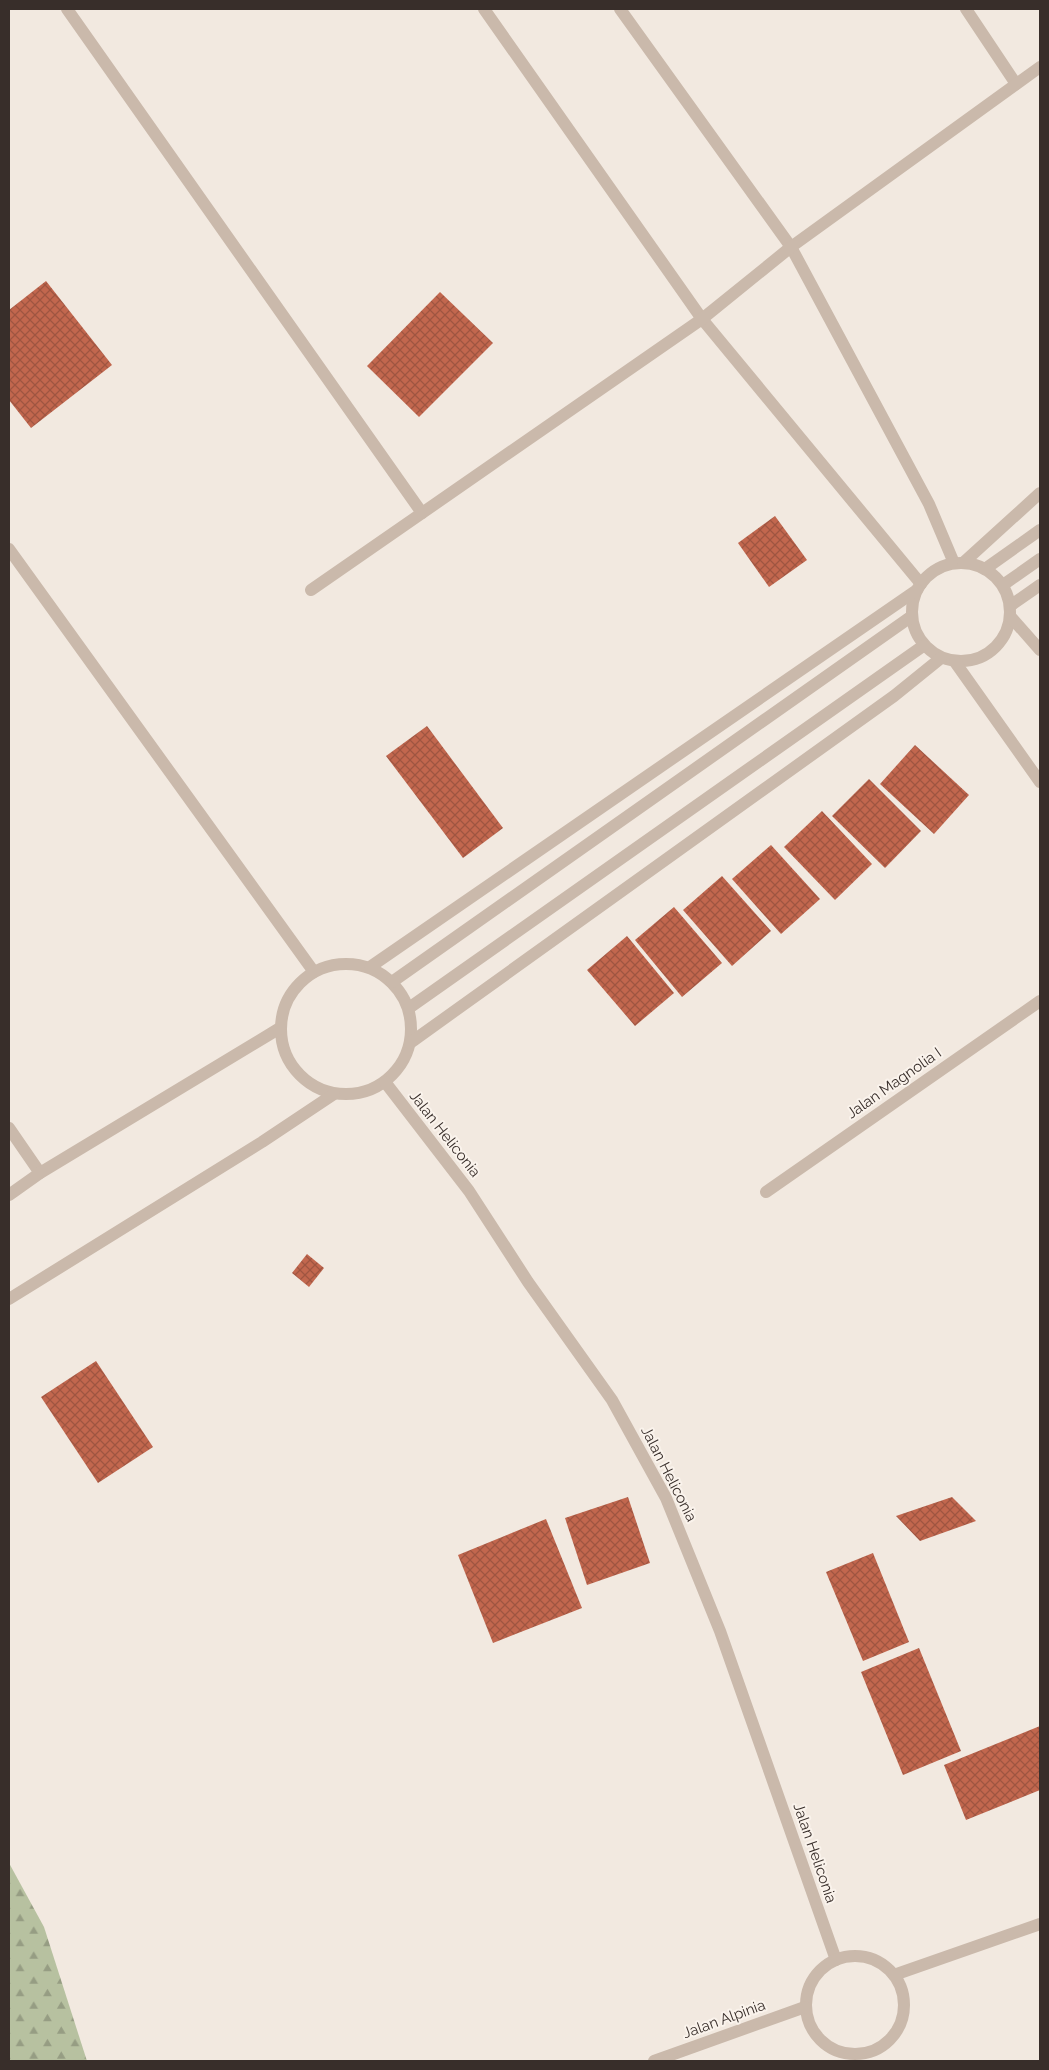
<svg xmlns="http://www.w3.org/2000/svg" width="1049" height="2070" viewBox="0 0 1049 2070" font-family="Raleway,sans-serif">
<defs>
<pattern id="forest-firs" width="22" height="20" patternUnits="userSpaceOnUse" patternTransform="scale(1.25)"><rect width="22" height="20" fill="#b7c1a0"/><path d="M5 1l3.5 6h-7zM16 11l3.5 6h-7z" fill="#969d83"/></pattern>
<pattern id="building-cross-hatch" width="8" height="8" patternUnits="userSpaceOnUse" patternTransform="scale(1.25)"><rect width="8" height="8" fill="#c2674e"/><path d="M0 0l8 8M0 8l8-8" fill="none" stroke="#9f5541"/></pattern>
</defs>
<rect width="100%" height="100%" fill="#f2e9e0"/>
<polygon fill="url(#forest-firs)" points="9,1863 44,1927 87,2061 9,2061"/>
<g fill="url(#building-cross-hatch)">
<polygon points="46,281 112,365 31,428 9,400 9,310"/>
<polygon points="440,292 493,343 419,417 367,366"/>
<polygon points="775,516 807,560 769,587 738,543"/>
<polygon points="427,726 503,828 463,858 386,756"/>
<polygon points="915,745 969,795 934,834 880,784"/>
<polygon points="869,779 921,831 885,868 832,816"/>
<polygon points="822,811 872,864 835,900 784,847"/>
<polygon points="771,845 820,899 781,934 732,879"/>
<polygon points="722,876 771,931 732,966 683,910"/>
<polygon points="674,907 722,963 682,997 635,940"/>
<polygon points="627,936 674,993 635,1026 587,970"/>
<polygon points="307,1254 324,1268 309,1287 292,1273"/>
<polygon points="96,1361 153,1447 98,1483 41,1397"/>
<polygon points="628,1497 650,1563 587,1585 565,1518"/>
<polygon points="952,1497 976,1521 920,1541 896,1516"/>
<polygon points="546,1519 582,1608 493,1643 458,1555"/>
<polygon points="873,1553 909,1642 863,1661 826,1572"/>
<polygon points="919,1648 961,1751 903,1775 861,1672"/>
<polygon points="1040,1726 1040,1790 966,1820 944,1765"/>
</g>
<g fill="none" stroke-linecap="round" stroke-linejoin="round">
<g stroke="#cab9ab" stroke-width="12">
<polyline points="9,549 314,972"/>
<polyline points="9,1128 40,1173"/>
</g>
<g stroke="#cab9ab" stroke-width="12">
<polyline points="67,9 422,513"/>
<polyline points="484,9 702,319 921,584"/>
<polyline points="620,9 791,247 929,504 954,563"/>
<polyline points="966,9 1016,84"/>
<circle cx="961" cy="612" r="49"/>
<polyline points="963,563 1040,493"/>
<polyline points="985,569 1040,530"/>
<polyline points="1003,585 1040,559"/>
<polyline points="311,590 702,319 791,247 1040,67"/>
<polyline points="1010,606 1040,585"/>
<polyline points="1010,616 1040,650"/>
<polyline points="955,662 1040,782"/>
<circle cx="346" cy="1029" r="65"/>
<polyline points="370,967 917,590"/>
<polyline points="392,982 912,616"/>
<polyline points="409,1008 923,646"/>
<polyline points="410,1043 894,696 941,658"/>
<polyline points="385,1082 469,1191 528,1282 612,1400 666,1498 720,1631 836,1960"/>
<polyline points="766,1192 1040,1001"/>
<polyline points="9,1195 40,1173 280,1028"/>
<polyline points="9,1299 262,1142 334,1094"/>
<circle cx="855" cy="2005" r="49"/>
<polyline points="894,1975 1040,1924"/>
<polyline points="654,2061 805,2007"/>
</g>
</g>
<g text-anchor="middle" stroke-width="4" stroke-linejoin="round" paint-order="stroke">
<g font-size="15" fill="#382e2a" stroke="#faf3ec">
<text transform="translate(894 1083) rotate(-35)" y="5">Jalan Magnolia I</text>
<text transform="translate(445 1134) rotate(52)" y="5">Jalan Heliconia</text>
<text transform="translate(669 1474) rotate(63)" y="5">Jalan Heliconia</text>
<text transform="translate(815 1853) rotate(71)" y="5">Jalan Heliconia</text>
<text transform="translate(724 2019) rotate(-20)" y="5">Jalan Alpinia</text>
</g>
</g>
<rect width="1049" height="2070" fill="none" stroke="#382e2a" stroke-width="20"/>
</svg>
